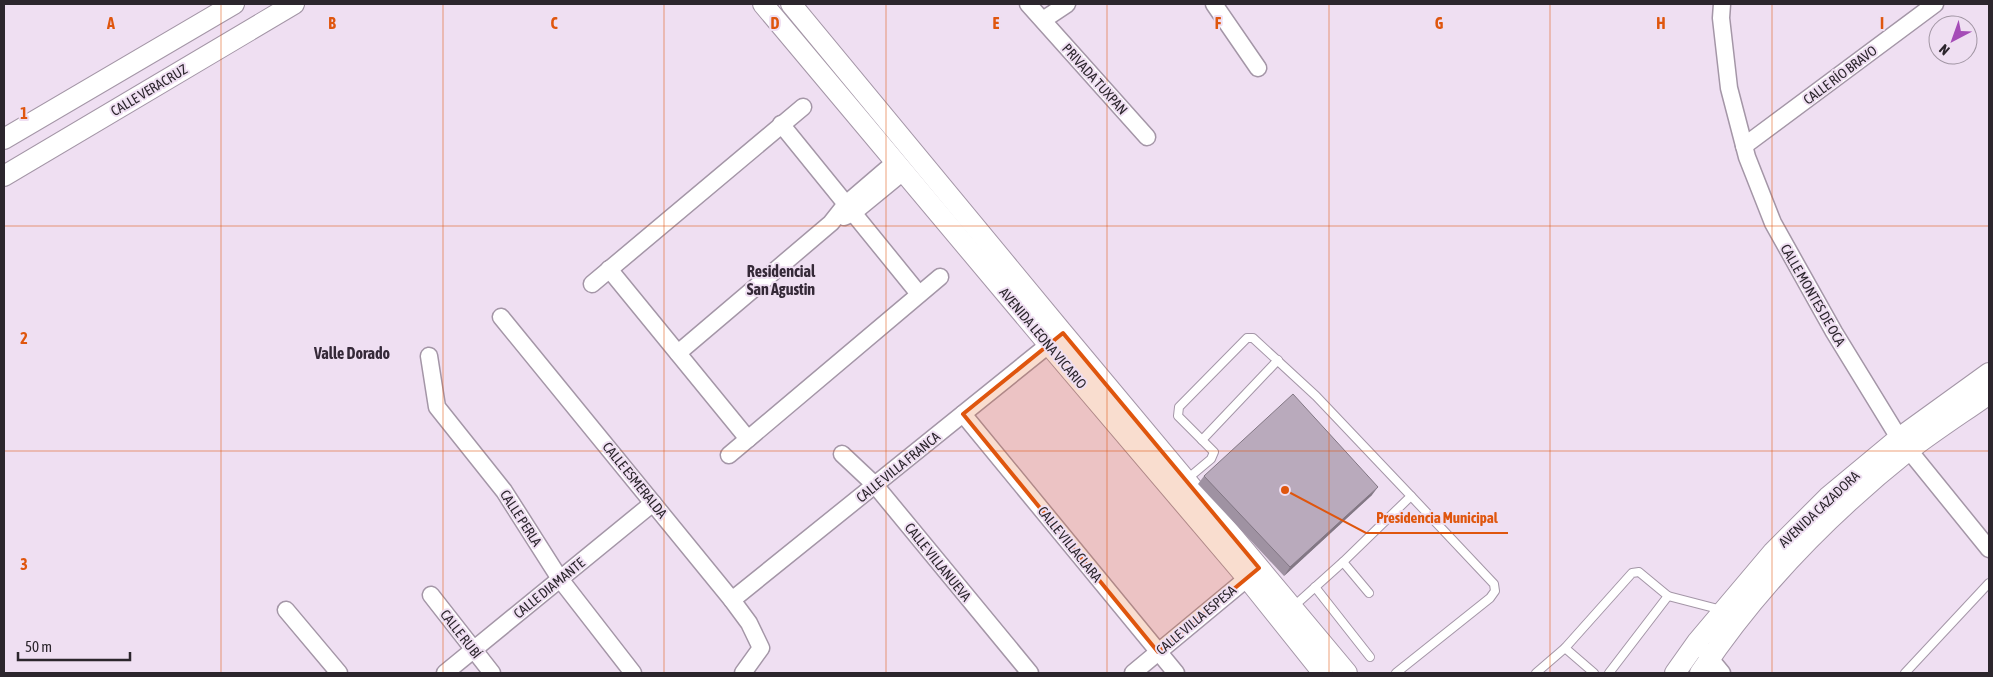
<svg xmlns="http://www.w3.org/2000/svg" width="1993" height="677" viewBox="0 0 1993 677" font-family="'Asap Condensed',sans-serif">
<rect width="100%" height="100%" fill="#efdff2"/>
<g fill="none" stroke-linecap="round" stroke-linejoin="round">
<g stroke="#a496a7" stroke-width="10">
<g id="service">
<polyline points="1202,440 1278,360"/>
<polyline points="1186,480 1211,459 1214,452 1178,416 1179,407 1247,338 1253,338 1316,396 1411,496 1343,562"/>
<polyline points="1315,587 1370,657"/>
<polyline points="1293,607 1343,562 1369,593"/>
<polyline points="1565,648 1594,673"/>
<polyline points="1396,673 1490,598 1495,591 1494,584 1411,496"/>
<polyline points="1536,673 1565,648 1632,573 1639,572 1668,596 1722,610"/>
<polyline points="1609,673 1668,596"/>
<polyline points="1905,673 1989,583"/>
</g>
</g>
<g stroke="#a496a7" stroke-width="19">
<g id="minor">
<polyline points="1028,4 1147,137"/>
<polyline points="1214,4 1258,68"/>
<polyline points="1722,4 1721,18 1729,88 1747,157 1773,223 1834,332 1899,438 1989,549"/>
<polyline points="1043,20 1067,4"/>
<polyline points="781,124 919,294"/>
<polyline points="1744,146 1935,4"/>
<polyline points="844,217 853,213 903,172"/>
<polyline points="609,269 748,439"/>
<polyline points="592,284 803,107"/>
<polyline points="501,317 732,600 749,623 761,648 743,673"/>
<polyline points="678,353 831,223 846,204 895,162"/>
<polyline points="429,356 437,407 504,491 560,579 633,673"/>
<polyline points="963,414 1176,673"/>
<polyline points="842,454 875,485 1030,673"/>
<polyline points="729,455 940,277"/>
<polyline points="431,595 492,673"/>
<polyline points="732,600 1057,338"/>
<polyline points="286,610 339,673"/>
<polyline points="1703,650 1722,673"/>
<polyline points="445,673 653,503"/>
<polyline points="1133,673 1256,571"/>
</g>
</g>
<g stroke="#a496a7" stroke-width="22">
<g id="tertiary">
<polyline points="763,4 1049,345 1247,578 1323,673"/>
<polyline points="791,4 1063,333 1347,673"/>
<polyline points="4,139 234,4"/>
<polyline points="4,176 294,4"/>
<polyline points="1675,673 1697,642 1773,552 1828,497 1899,438 1989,373"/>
<path d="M1700,673c56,-84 129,-159 208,-222 26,-20 54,-38 81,-57"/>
</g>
</g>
<use href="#service" stroke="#fff" stroke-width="8"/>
<use href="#minor" stroke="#fff" stroke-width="16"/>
<use href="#tertiary" stroke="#fff" stroke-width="20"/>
</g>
<polygon fill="#9f92a2" points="1204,476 1372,495 1284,576 1198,484"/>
<polygon fill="#827784" points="1378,487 1372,495 1284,576 1290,567"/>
<polygon fill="#b9aabc" stroke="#827784" points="1293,394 1378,487 1290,567 1204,476"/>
<path fill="#df560e" fill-opacity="0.2" stroke="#df560e" stroke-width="4" stroke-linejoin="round" d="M1063,333l196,235 -101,84 -195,-238z"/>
<path fill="none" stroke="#df560e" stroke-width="1" stroke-opacity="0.55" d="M221,4v669M443,4v669M664,4v669M886,4v669M1107,4v669M1329,4v669M1550,4v669M1772,4v669M4,226h1985M4,451h1985"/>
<g text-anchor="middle" stroke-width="4" stroke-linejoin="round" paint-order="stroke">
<g font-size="14" fill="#2c262d" stroke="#efdff2">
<text transform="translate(1840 75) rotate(-37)" y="5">CALLE RÍO BRAVO</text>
<text transform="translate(1095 79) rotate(48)" y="5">PRIVADA TUXPAN</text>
<text transform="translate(149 90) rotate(-31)" y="5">CALLE VERACRUZ</text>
<text transform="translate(1813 295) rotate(60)" y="5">CALLE MONTES DE OCA</text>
<text transform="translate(1043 338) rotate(50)" y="5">AVENIDA LEONA VICARIO</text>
<text transform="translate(898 467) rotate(-39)" y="5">CALLE VILLA FRANCA</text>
<text transform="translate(635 480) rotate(51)" y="5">CALLE ESMERALDA</text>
<text transform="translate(1819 509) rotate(-43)" y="5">AVENIDA CAZADORA</text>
<text transform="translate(521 518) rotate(57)" y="5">CALLE PERLA</text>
<text transform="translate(1070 544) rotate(51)" y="5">CALLE VILLACLARA</text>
<text transform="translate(938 562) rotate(51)" y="5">CALLE VILLANUEVA</text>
<text transform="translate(549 588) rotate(-39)" y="5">CALLE DIAMANTE</text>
<text transform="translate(1196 620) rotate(-40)" y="5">CALLE VILLA ESPESA</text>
<text transform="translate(461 634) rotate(52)" y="5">CALLE RUBÍ</text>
</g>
<g font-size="16" font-weight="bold" fill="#352938" stroke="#efdff2">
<text x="781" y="277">Residencial<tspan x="781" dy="18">San Agustin</tspan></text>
<text x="352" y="359">Valle Dorado</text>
</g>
</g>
<g font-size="16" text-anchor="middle" font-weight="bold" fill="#df560e" stroke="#efdff2" stroke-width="4" stroke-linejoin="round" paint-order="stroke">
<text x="111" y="29">A</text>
<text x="332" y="29">B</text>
<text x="554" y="29">C</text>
<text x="775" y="29">D</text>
<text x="996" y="29">E</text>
<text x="1218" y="29">F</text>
<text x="1439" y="29">G</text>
<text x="1661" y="29">H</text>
<text x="1882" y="29">I</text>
<text x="24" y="119">1</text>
<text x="24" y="344">2</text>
<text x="24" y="570">3</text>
</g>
<path fill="none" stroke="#df560e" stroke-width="2" d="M1285 490L1366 533H1508"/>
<circle fill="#df560e" stroke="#efdff2" stroke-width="2" cx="1285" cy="490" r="5"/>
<g font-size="15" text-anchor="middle" font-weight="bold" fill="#df560e" stroke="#efdff2" stroke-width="4" stroke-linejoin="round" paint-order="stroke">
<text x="1437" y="523">Presidencia Municipal</text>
</g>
<rect width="1993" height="677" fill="none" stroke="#2c262d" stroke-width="10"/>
<g transform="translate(1953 40) rotate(221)"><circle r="24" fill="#efdff2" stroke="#a195a3"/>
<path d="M0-4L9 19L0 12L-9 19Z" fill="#a54cb7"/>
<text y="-8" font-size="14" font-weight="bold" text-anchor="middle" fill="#2c262d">N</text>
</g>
<path d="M18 652v8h112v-8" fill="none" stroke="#2c262d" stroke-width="2.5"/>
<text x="25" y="652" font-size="15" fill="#2c262d" stroke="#efdff2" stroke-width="4" paint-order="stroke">50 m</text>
</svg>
